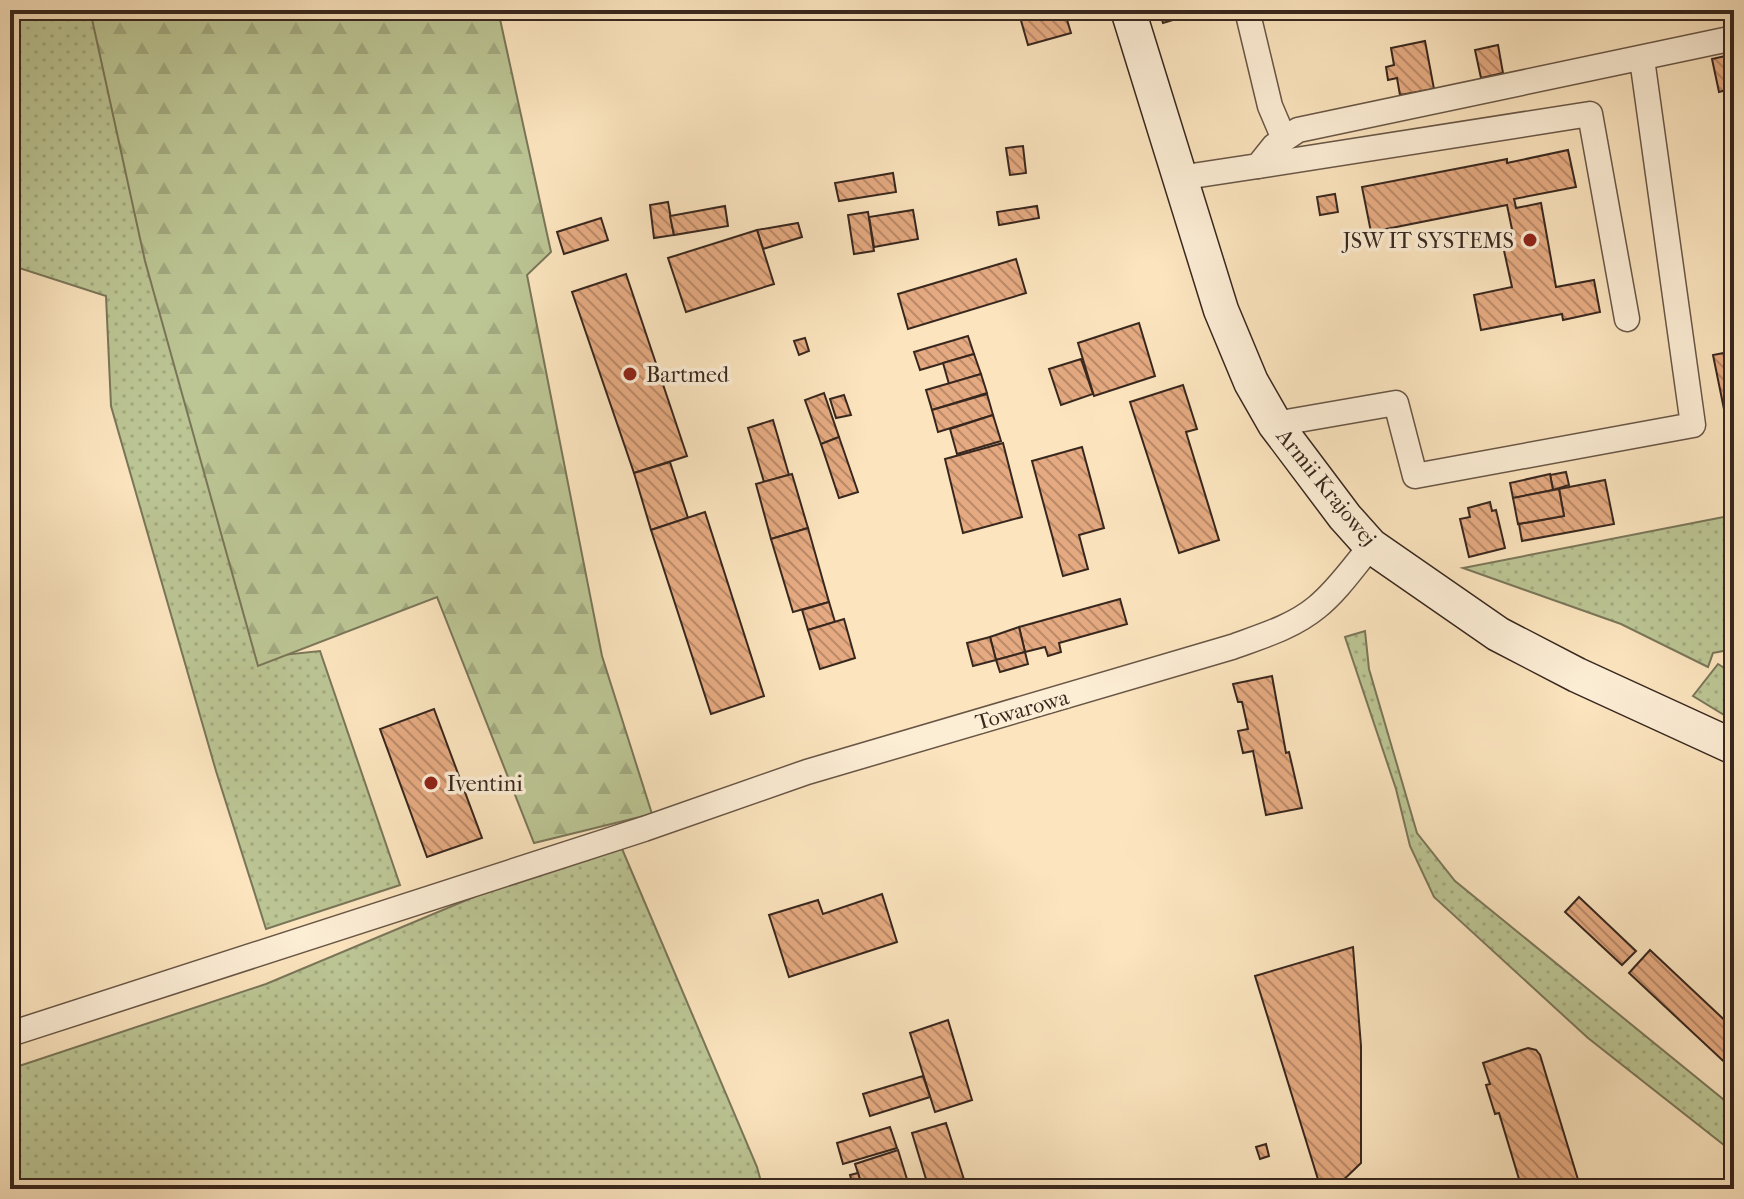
<svg xmlns="http://www.w3.org/2000/svg" width="1744" height="1199" viewBox="0 0 1744 1199" font-family="'IM FELL French Canon',serif">
<defs>
<pattern id="grass-dots" width="8" height="8" patternUnits="userSpaceOnUse" patternTransform="scale(2)"><rect width="8" height="8" fill="#bcc594"/><path d="M2 2h.1M6 6h.1" fill="none" stroke="#a2a97f" stroke-width="1.8" stroke-linecap="round"/></pattern>
<pattern id="forest-firs" width="22" height="20" patternUnits="userSpaceOnUse" patternTransform="scale(2)"><rect width="22" height="20" fill="#bcc594"/><path d="M5 1l3.5 6h-7zM16 11l3.5 6h-7z" fill="#a2a97f"/></pattern>
<pattern id="building-back-hatch" width="6" height="6" patternUnits="userSpaceOnUse" patternTransform="scale(2)"><rect width="6" height="6" fill="#e5aa81"/><path d="M-1 5l2 2M0 0l6 6M5-1l2 2" fill="none" stroke="#bb8a69"/></pattern>
</defs>
<rect width="100%" height="100%" fill="#fbe4be"/>
<filter id="stains"><feTurbulence type="fractalNoise" baseFrequency=".0025" numOctaves="4"/><feColorMatrix values="0 0 0 0 .2 0 0 0 0 .09 0 0 0 0 .02 0 0 0 .5 -.17"/></filter>
<radialGradient id="worn" r=".72"><stop offset=".6" stop-color="#630" stop-opacity="0"/><stop offset="1" stop-color="#630" stop-opacity=".3"/></radialGradient>
<g fill="url(#grass-dots)" stroke="#7a7659" stroke-width="2">
<polygon points="10,10 104,10 264,657 320,651 400,885 266,929 216,771 111,406 106,296 10,265"/>
<polygon points="1734,515 1734,649 1713,653 1708,667 1621,624 1463,568"/>
<polygon points="1365,631 1369,669 1417,833 1455,881 1734,1108 1734,1153 1588,1038 1434,897 1410,846 1396,789 1345,637"/>
<polygon points="1718,664 1734,674 1734,721 1693,696"/>
<polygon points="617,837 757,1167 763,1189 10,1189 10,1069 266,984"/>
</g>
<polygon fill="url(#forest-firs)" stroke="#7a7659" stroke-width="2" points="90,10 498,10 551,252 527,275 602,656 652,814 534,843 437,597 258,666 145,261"/>
<g fill="url(#building-back-hatch)" stroke="#38271e" stroke-width="2">
<polygon points="1018,10 1064,10 1071,33 1028,45"/>
<polygon points="1159,10 1187,10 1189,15 1163,23"/>
<polygon points="1704,10 1734,10 1734,19 1726,21 1724,12 1706,16"/>
<polygon points="1425,41 1434,89 1400,95 1397,78 1388,80 1386,67 1394,65 1391,48"/>
<polygon points="1498,45 1503,73 1481,78 1475,50"/>
<polygon points="1734,54 1734,88 1719,92 1712,59"/>
<polygon points="1734,115 1734,166 1725,117"/>
<polygon points="1023,146 1026,173 1010,175 1006,148"/>
<polygon points="1568,150 1576,187 1514,199 1515,203 1516,208 1541,203 1556,287 1594,280 1600,312 1563,320 1562,314 1481,330 1474,295 1512,287 1503,246 1515,244 1507,205 1371,232 1362,187 1507,159 1507,163"/>
<polygon points="893,173 896,192 839,201 835,183"/>
<polygon points="1335,194 1338,212 1320,215 1317,197"/>
<polygon points="668,202 674,235 654,238 650,205"/>
<polygon points="725,206 728,226 674,235 670,216"/>
<polygon points="1037,206 1039,218 999,225 997,212"/>
<polygon points="913,210 918,239 874,247 869,217"/>
<polygon points="868,212 874,251 854,254 848,215"/>
<polygon points="601,218 608,240 564,254 557,232"/>
<polygon points="798,223 802,237 763,249 757,230"/>
<polygon points="757,230 774,284 686,312 668,258"/>
<polygon points="1016,259 1026,293 908,329 898,294"/>
<polygon points="626,274 687,456 634,473 572,292"/>
<polygon points="1139,323 1155,376 1094,396 1078,343"/>
<polygon points="968,336 974,354 920,370 914,352"/>
<polygon points="805,338 809,351 799,355 794,341"/>
<polygon points="1734,351 1734,427 1728,429 1713,355"/>
<polygon points="974,354 981,374 949,384 943,363"/>
<polygon points="1081,359 1093,394 1061,405 1049,369"/>
<polygon points="981,374 987,393 932,410 926,390"/>
<polygon points="1183,385 1197,429 1186,432 1219,540 1179,553 1130,402"/>
<polygon points="824,393 839,437 821,444 805,400"/>
<polygon points="987,394 993,415 938,432 932,410"/>
<polygon points="844,395 851,415 836,418 830,399"/>
<polygon points="993,415 1001,441 957,454 950,429"/>
<polygon points="773,420 789,475 764,482 748,428"/>
<polygon points="839,437 858,492 839,498 821,444"/>
<polygon points="1003,443 1022,517 963,533 945,459"/>
<polygon points="1082,447 1104,528 1079,535 1088,569 1063,576 1032,461"/>
<polygon points="670,462 688,518 651,530 634,473"/>
<polygon points="1566,472 1569,485 1553,490 1550,475"/>
<polygon points="792,474 808,528 771,539 756,484"/>
<polygon points="1550,474 1553,490 1513,498 1510,483"/>
<polygon points="1605,480 1614,524 1522,541 1519,524 1564,516 1559,489"/>
<polygon points="1559,489 1564,516 1518,524 1513,498"/>
<polygon points="1490,502 1492,511 1496,510 1505,548 1469,557 1460,519 1470,517 1468,508"/>
<polygon points="705,512 764,696 711,714 651,530"/>
<polygon points="808,528 829,602 793,612 771,539"/>
<polygon points="1120,599 1127,624 1059,643 1061,652 1048,656 1045,647 1025,652 1019,627"/>
<polygon points="829,602 835,622 808,630 802,610"/>
<polygon points="844,619 855,658 820,669 808,630"/>
<polygon points="1019,627 1025,652 996,660 990,637"/>
<polygon points="990,637 996,660 973,666 967,643"/>
<polygon points="1025,652 1028,664 1000,672 996,660"/>
<polygon points="1272,676 1286,753 1289,752 1302,808 1266,815 1253,751 1243,753 1238,731 1248,729 1242,702 1238,702 1233,684"/>
<polygon points="434,709 482,838 427,857 380,729"/>
<polygon points="882,894 897,942 789,977 769,915 818,900 823,914"/>
<polygon points="1579,897 1636,951 1622,965 1565,912"/>
<polygon points="1353,947 1361,1046 1361,1163 1334,1189 1321,1189 1255,976"/>
<polygon points="1650,950 1734,1029 1734,1071 1629,973"/>
<polygon points="948,1020 972,1100 935,1112 910,1033"/>
<polygon points="1528,1048 1536,1050 1540,1055 1580,1186 1569,1189 1522,1189 1499,1113 1495,1114 1486,1085 1490,1084 1483,1063"/>
<polygon points="923,1076 930,1097 870,1116 863,1094"/>
<polygon points="946,1123 967,1189 929,1189 912,1133"/>
<polygon points="890,1127 897,1148 843,1164 837,1143"/>
<polygon points="1266,1144 1269,1156 1260,1159 1256,1147"/>
<polygon points="898,1150 910,1189 863,1189 855,1164"/>
<polygon points="858,1173 863,1189 854,1189 850,1175"/>
</g>
<g fill="none" stroke-linecap="round" stroke-linejoin="round">
<g stroke="#695646" stroke-width="27">
<g id="street">
<polyline points="1247,10 1270,106 1284,139"/>
<polyline points="1258,166 1590,114 1627,319"/>
<polyline points="1179,178 1258,166 1274,146 1298,130 1734,38"/>
<polyline points="1275,424 1396,403 1415,476 1693,425 1642,59"/>
<path d="M10,1034l634,-205 163,-57 425,-125c30,-11 61,-20 85,-40 21,-17 37,-41 54,-61"/>
</g>
</g>
<g stroke="#38271e" stroke-width="37">
<polyline id="secondary" points="1128,10 1221,310 1251,382 1275,424 1345,517 1371,546 1498,634 1577,675 1734,747"/>
</g>
<use href="#street" stroke="#fcedd5" stroke-width="24"/>
<use href="#secondary" stroke="#fcedd5" stroke-width="34"/>
</g>
<g fill="#8f2418" stroke="#fcedd5" stroke-width="3">
<circle cx="1530" cy="240" r="8"/>
<circle cx="630" cy="374" r="8"/>
<circle cx="431" cy="783" r="8"/>
</g>
<g text-anchor="middle" stroke-width="7" stroke-linejoin="round" paint-order="stroke">
<g font-size="22" fill="#38271e" stroke="#fcedd5" text-anchor="start">
<text x="1514" y="248" text-anchor="end">JSW IT SYSTEMS</text>
<text x="646" y="382">Bartmed</text>
<text x="447" y="791">Iventini</text>
</g>
<g font-size="22" fill="#38271e" stroke="#fcedd5">
<text transform="translate(1327 487) rotate(51)" y="8">Armii Krajowej</text>
<text transform="translate(1022 709) rotate(-16)" y="8">Towarowa</text>
</g>
</g>
<rect width="1744" height="1199" fill="none" stroke="#fbe4be" stroke-width="40"/>
<rect x="12" y="12" width="1720" height="1175" fill="none" stroke="#38271e" stroke-width="4"/>
<rect x="20" y="20" width="1704" height="1159" fill="none" stroke="#38271e" stroke-width="2"/>
<rect width="100%" height="100%" filter="url(#stains)"/>
<rect width="100%" height="100%" fill="url(#worn)"/>
</svg>
